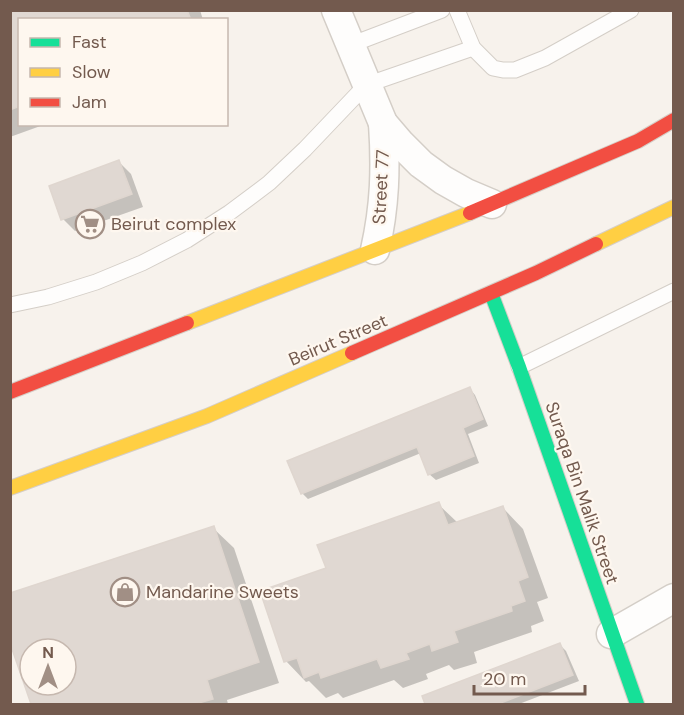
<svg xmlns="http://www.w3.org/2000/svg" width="684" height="715" viewBox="0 0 684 715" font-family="'DM Sans',sans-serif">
<rect width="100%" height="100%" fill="#f7f2ec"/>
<g fill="#0003" fill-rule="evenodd">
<polygon points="10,10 200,10 203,20 20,20 20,124 46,124 10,137"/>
<polygon points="119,162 131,174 143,207 75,231 63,219"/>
<polygon points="469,388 475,395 488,426 468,434 479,463 436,480 429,474 421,453 308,499 302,493"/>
<polygon points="438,504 458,523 503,508 523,529 548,598 537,602 544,621 531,626 532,632 474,652 477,663 454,670 449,665 426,674 428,679 403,688 394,680 343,698 338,693 326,698 309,681 306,682 286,661 328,569"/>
<path d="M213,528l21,20 45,135 -52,17 1,4h-195l-23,-66zM30,649h36v36h-36z"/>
<polygon points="560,645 566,651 579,681 519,704 427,704 424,697"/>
</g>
<g fill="#e0d8d2" stroke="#dfd6cf" stroke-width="1.5" fill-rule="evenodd">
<polygon points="10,10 187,10 191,20 20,20 20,106 10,110"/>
<polygon points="119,160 132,194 61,220 49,186"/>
<polygon points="470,387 483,419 463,428 474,456 428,475 417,447 301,494 287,461"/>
<polygon points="439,502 448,525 503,506 528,577 518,581 525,601 511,606 512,611 454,631 458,642 432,651 430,644 406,653 409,659 381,668 377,659 321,678 319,672 304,678 297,658 284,662 260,591 326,568 317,545"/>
<path d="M214,526l45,136 -52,18 6,19 -18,5h-164l-21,-61v-50zM30,649h36v36h-36z"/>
<polygon points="560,643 573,675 498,704 425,704 422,696"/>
</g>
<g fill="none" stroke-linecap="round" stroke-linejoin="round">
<g stroke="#d4cec7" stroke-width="17">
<g id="lane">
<polyline points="457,10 473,48 493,68 503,70 515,70 545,58 631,10"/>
<polyline points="350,45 442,10"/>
<polyline points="10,305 48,297 96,282 142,263 187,240 229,213 269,183 305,149 366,85 473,48"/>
<polyline points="519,367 674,291"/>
</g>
</g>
<g stroke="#d4cec7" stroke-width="31">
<g id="street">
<polyline points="336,10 383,123 401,144 421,164 443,180 466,193 492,204"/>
<path d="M375,250c10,-44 11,-82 8,-127"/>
<polyline points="611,634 674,598"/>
</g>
</g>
<g stroke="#d5cec7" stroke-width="16">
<polyline id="fast" points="491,293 519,367 637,704"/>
</g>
<g stroke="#d5cec7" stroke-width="16">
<g id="slow">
<polyline points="596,244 674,207"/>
<polyline points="187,323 470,213"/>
<polyline points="10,488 207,416 352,353"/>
</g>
</g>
<g stroke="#d5cec7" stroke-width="16">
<g id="jam">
<polyline points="470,213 638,141 674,120"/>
<polyline points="352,353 536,273 596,244"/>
<polyline points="10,392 187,323"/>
</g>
</g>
<use href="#lane" stroke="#fefdfc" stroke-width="15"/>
<use href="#street" stroke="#fefdfc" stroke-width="28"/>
<use href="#fast" stroke="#16e098" stroke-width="14"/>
<use href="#slow" stroke="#ffcf43" stroke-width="14"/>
<use href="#jam" stroke="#f24e42" stroke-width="14"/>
</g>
<defs>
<g id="supermarket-ring" transform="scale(1.5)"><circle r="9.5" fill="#fef7ef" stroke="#a18f85" stroke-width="1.5"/><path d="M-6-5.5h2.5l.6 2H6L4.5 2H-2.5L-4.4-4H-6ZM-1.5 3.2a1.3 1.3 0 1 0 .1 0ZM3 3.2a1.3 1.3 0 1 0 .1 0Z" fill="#a18f85"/></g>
<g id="shop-ring" transform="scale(1.5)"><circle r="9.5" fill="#fef7ef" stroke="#a18f85" stroke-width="1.5"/><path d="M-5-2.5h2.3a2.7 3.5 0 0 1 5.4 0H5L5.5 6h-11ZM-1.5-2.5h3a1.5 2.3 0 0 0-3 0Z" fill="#a18f85"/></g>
</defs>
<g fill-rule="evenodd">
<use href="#supermarket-ring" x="90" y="224"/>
<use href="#shop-ring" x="125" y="592"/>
</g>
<g text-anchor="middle" stroke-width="4.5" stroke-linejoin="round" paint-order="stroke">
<g font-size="18" fill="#735a4e" stroke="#fef7ef">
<text transform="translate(381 187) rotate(-87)" y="6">Street 77</text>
<text transform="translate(338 340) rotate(-23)" y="6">Beirut Street</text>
<text transform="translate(582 493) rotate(71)" y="6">Suraqa Bin Malik Street</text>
</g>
<g font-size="18" fill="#735a4e" stroke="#fef7ef" text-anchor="start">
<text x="111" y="230">Beirut complex</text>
<text x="146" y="598">Mandarine Sweets</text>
</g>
</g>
<rect width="684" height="715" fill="none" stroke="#735a4e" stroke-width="24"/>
<rect x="18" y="18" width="210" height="108" fill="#fef7ef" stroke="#c6b8af" stroke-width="1.5"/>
<rect x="30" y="38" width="30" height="9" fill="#16e098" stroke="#c6b8af" stroke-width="1.5"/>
<text x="72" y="48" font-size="18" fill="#735a4e">Fast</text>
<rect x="30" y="68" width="30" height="9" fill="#ffcf43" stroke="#c6b8af" stroke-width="1.5"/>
<text x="72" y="78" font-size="18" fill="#735a4e">Slow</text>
<rect x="30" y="98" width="30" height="9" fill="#f24e42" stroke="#c6b8af" stroke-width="1.5"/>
<text x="72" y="108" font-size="18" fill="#735a4e">Jam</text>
<g transform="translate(48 667)"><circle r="28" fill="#fef7ef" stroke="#c6b8af" stroke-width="1.5"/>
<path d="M0-4.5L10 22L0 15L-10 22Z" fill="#a18f85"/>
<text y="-9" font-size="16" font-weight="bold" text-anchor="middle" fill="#735a4e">N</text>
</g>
<path d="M474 685v9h111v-9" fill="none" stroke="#735a4e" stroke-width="3"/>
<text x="483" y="685" font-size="18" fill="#735a4e" stroke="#fef7ef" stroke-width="4.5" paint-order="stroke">20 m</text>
</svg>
